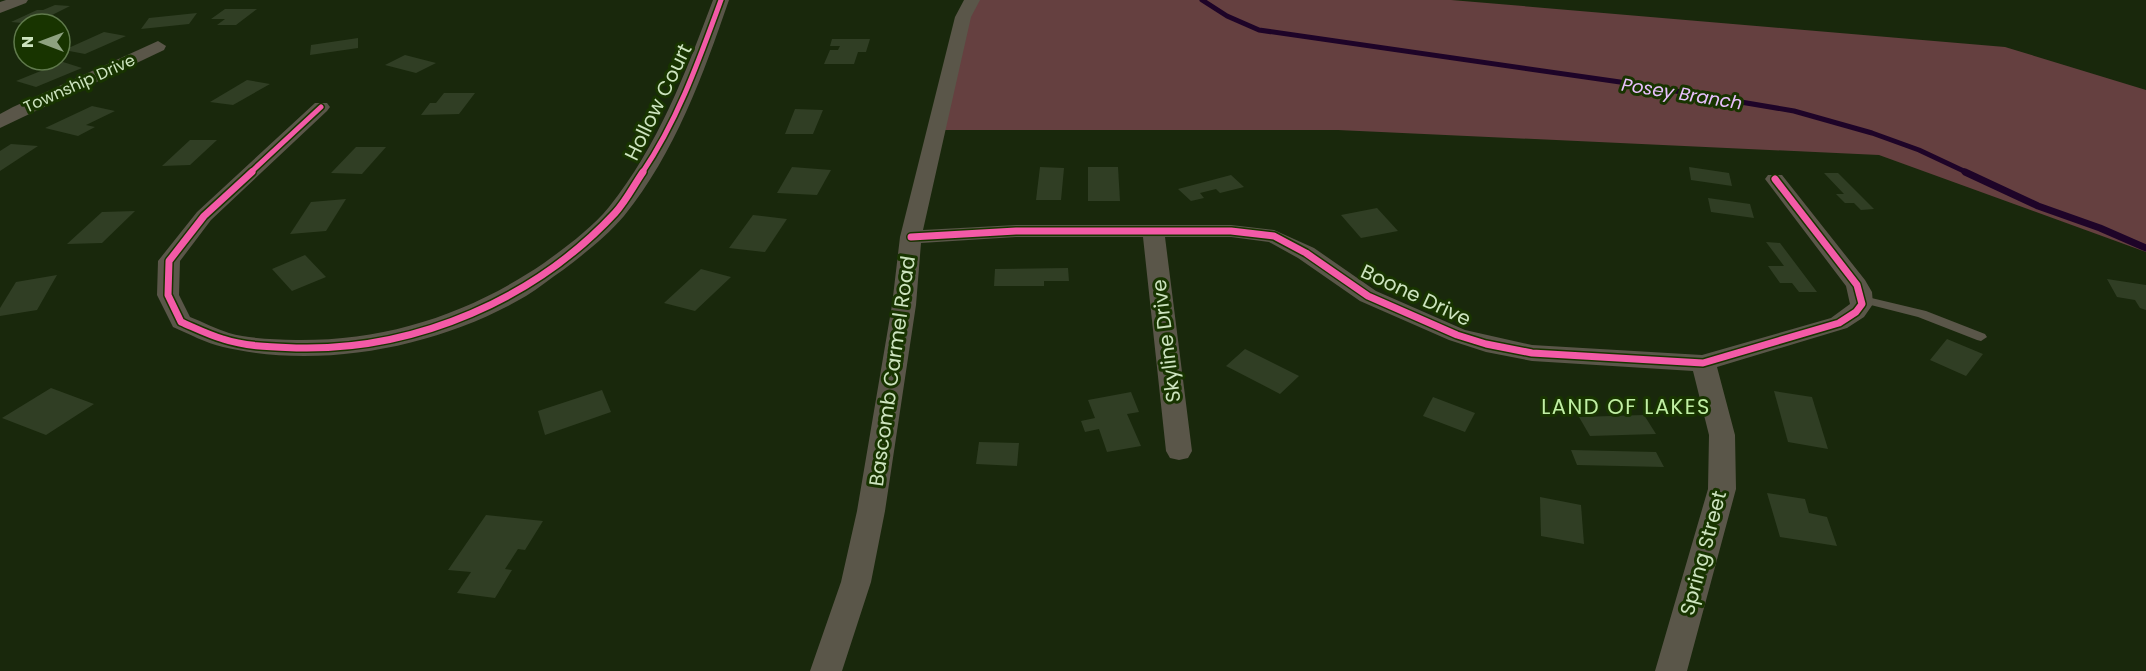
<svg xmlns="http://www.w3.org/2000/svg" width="2146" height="671" viewBox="0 0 2146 671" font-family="Poppins,sans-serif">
<rect width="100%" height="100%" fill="#19280c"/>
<polygon fill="#654040" points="969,0 1451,0 2005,47 2146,90 2146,252 1879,155 1338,130 930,130"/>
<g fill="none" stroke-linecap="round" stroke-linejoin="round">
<polyline stroke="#1e0428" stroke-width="5" points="1202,0 1227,16 1259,30 1634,84 1794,111 1872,133 1919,150 1968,173"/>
<polyline stroke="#1e0428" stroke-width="7" points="1965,172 2038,206 2100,228 2146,248"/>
</g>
<g fill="#303e24">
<polygon points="55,5 70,6 34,24 11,22 37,10 43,10"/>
<polygon points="225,9 257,9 236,25 217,25 225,19 211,19"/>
<polygon points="197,13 189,24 141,29 149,18"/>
<polygon points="104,32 126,36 85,54 64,50"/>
<polygon points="358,38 358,48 310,55 311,45"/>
<polygon points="832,39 870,39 866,52 858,52 854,64 824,64 830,50 838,50 840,46 830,46"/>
<polygon points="405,55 436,63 416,73 385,65"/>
<polygon points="63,62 82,68 36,87 16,81"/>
<polygon points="247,80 270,84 233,105 210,102"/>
<polygon points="444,93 475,93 459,114 421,115 430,103 436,103"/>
<polygon points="92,106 115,111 86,125 95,127 78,136 45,128"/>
<polygon points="795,109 823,110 813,134 785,134"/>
<polygon points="190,140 217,140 190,165 162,166"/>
<polygon points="11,144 38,146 0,171 0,151"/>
<polygon points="356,147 386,147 362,174 331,173"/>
<polygon points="792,167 831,170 817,195 777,193"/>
<polygon points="1040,167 1064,168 1061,200 1036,200"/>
<polygon points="1088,167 1118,167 1120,201 1088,201"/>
<polygon points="1689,167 1729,173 1732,186 1691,180"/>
<polygon points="1824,173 1838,173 1874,209 1861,210 1854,203 1845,203 1836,194 1844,194"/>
<polygon points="1231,175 1244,187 1220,193 1216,189 1200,193 1204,198 1191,201 1178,189"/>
<polygon points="1708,198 1750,204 1754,218 1711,212"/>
<polygon points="346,199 326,231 290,234 311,202"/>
<polygon points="1377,208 1398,231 1361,238 1341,215"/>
<polygon points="135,211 102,243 67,244 102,212"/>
<polygon points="753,215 787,219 765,252 729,248"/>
<polygon points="1766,242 1780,243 1817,292 1799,292 1792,283 1780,283 1768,266 1784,266"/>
<polygon points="305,255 326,277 292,291 272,269"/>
<polygon points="1068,268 1069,281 1044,281 1044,286 994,286 995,269"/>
<polygon points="701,269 731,277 695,311 664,303"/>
<polygon points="57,275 37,310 0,316 0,308 16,282"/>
<polygon points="2107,279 2146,285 2146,310 2140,308 2135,300 2117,297"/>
<polygon points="1947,339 1983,354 1966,376 1930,360"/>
<polygon points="1245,349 1299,376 1280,394 1226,366"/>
<polygon points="51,388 94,404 46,435 2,418"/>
<polygon points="602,390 611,412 545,435 538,411"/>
<polygon points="1774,391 1812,397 1828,449 1788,442"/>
<polygon points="1131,392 1139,412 1127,414 1141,446 1107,452 1099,429 1085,432 1081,421 1095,418 1088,400"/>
<polygon points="1433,397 1475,413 1465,432 1423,416"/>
<polygon points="1644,415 1656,434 1590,436 1579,417"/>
<polygon points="979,442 1019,443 1017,466 976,464"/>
<polygon points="1571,450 1656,452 1664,467 1577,465"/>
<polygon points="1767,493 1805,499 1809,513 1827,517 1837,546 1780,537"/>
<polygon points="1540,497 1581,505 1584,544 1541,536"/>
<polygon points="486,515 543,521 525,550 518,549 505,569 512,570 495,598 457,593 471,572 448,570"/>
</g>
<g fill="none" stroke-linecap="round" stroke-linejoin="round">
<polygon fill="#5a5649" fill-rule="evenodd" points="1863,296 1926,311 1985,334 1987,337 1981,341 1977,340 1918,317 1859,302 1857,300 1859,298"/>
<g fill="#5a5649" fill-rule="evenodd">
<polygon points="6,0 28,0 26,3 0,13 0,2"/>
<path d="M713,0h16c-26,75 -54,153 -105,216 -17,20 -40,38 -61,54 -12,8 -24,18 -37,26 -87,51 -204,74 -303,51 -17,-4 -34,-13 -50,-20l-16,-32 1,-34 39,-49 118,-109h12l3,4 -3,4 -116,109 -31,41 -1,34 11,22c13,5 26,12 39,16 21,6 45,6 67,7 91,1 173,-26 248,-77 22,-16 48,-35 65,-56 49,-61 77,-135 104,-207z"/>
<polygon points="964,0 980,0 971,17 923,230 1016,225 1231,225 1274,230 1314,248 1376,291 1465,330 1532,345 1702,355 1831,318 1850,304 1846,286 1765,179 1768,175 1782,175 1865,280 1872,292 1873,304 1864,317 1847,328 1717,367 1735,435 1736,489 1687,671 1655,671 1708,489 1709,435 1693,371 1532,361 1486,352 1449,340 1360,301 1298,258 1269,242 1231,237 1165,237 1192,451 1188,458 1179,460 1170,458 1166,451 1143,237 1016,237 921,243 916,305 885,511 871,582 842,671 810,671 841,582 857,511 892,305 900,237 955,17"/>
<polygon points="158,41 166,46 164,50 0,128 0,114 13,107"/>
</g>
<g stroke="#183400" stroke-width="8">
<g id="cycleway-far1">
<polyline points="250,173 321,107"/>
<path d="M642,173c36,-53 57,-113 79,-173"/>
</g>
</g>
<g stroke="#183400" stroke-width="10">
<g id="cycleway">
<path d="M252,172l-48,44 -35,45 -1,34 13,27c14,6 28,13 42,17 24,8 52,8 77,9 117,2 235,-49 315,-135 11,-12 19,-28 28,-41"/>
<polyline points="911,237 1016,231 1231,231 1274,236 1306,253 1368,296 1457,335 1486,344 1532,353 1703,363 1839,323 1856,312 1862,304 1857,285 1775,179"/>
</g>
</g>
<use href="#cycleway-far1" stroke="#f35aa7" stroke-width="5"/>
<use href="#cycleway" stroke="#f35aa7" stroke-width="7"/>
</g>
<g text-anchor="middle" stroke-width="6" stroke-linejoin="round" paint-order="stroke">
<g font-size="16" fill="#cde4bf" stroke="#183400">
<text transform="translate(79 83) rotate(-24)" y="6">Township Drive</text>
</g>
<g font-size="18" font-style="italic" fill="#e9c0fe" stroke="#183400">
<text transform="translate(1682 94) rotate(9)" y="6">Posey Branch</text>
</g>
<g font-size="20" fill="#cde4bf" stroke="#183400">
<text transform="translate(658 102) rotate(-64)" y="7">Hollow Court</text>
<text transform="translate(1416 295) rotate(25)" y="7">Boone Drive</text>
<text transform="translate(1166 341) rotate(-97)" y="7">Skyline Drive</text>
<text transform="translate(892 371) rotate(-82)" y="7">Bascomb Carmel Road</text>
<text transform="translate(1703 553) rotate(-75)" y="7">Spring Street</text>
</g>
<g font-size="21" letter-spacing="1.5" fill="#c1efa4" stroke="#183400">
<text x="1626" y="414">LAND OF LAKES</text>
</g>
</g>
<g transform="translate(42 42) rotate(270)"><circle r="28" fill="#183400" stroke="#607a4c" stroke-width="1.5"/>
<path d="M0-4.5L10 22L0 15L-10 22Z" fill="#8ea280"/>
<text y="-9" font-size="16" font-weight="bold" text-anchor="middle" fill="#cde4bf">N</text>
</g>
</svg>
